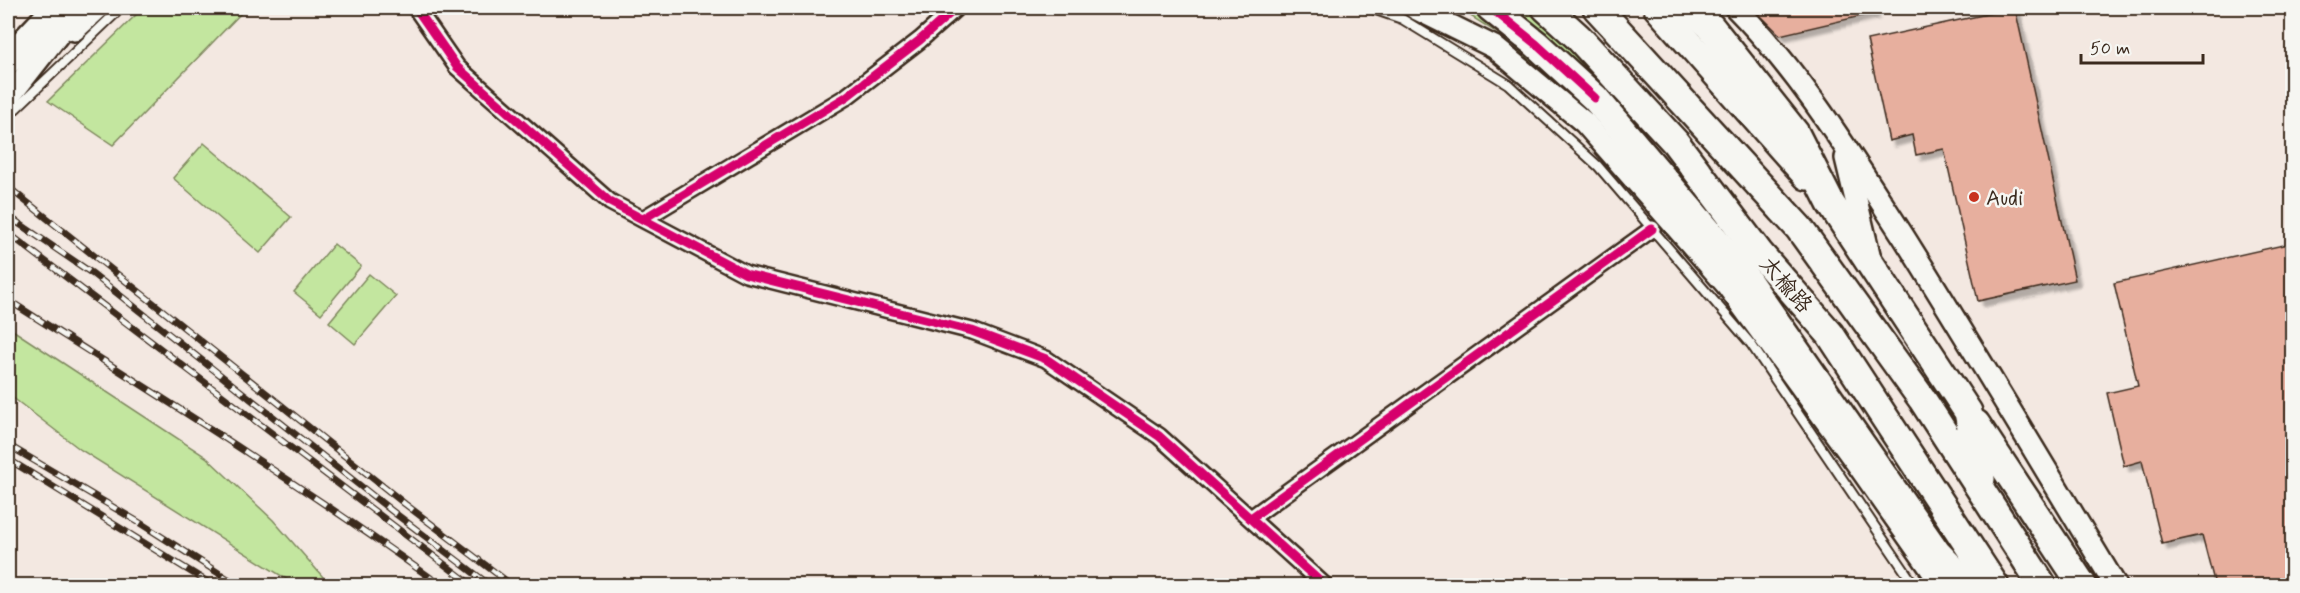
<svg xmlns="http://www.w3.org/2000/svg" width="2300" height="593" viewBox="0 0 2300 593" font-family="Mynerve,'LXGW WenKai TC',sans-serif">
<defs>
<filter id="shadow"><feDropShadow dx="5.5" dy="5.5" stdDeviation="1.5" flood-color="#0004"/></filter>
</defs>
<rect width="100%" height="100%" fill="#f3e8e1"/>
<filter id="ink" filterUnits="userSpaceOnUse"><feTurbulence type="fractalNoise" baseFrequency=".0167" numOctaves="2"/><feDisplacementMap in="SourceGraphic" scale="12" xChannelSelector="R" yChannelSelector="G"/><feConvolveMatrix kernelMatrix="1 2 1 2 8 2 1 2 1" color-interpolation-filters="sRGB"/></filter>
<g filter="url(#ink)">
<g fill="#c3e69f" stroke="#7f885e" stroke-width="1.5">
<polygon points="143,8 246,8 113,145 48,101"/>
<polygon points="1458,8 1528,8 1587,61 1556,89 1510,41"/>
<polygon points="204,143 291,217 260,253 173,178"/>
<polygon points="334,244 361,266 321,314 294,292"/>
<polygon points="369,274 396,296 355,344 329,322"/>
<polygon points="8,327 206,457 273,520 330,585 296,585 81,450 8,394"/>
</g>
<g fill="#e7af9e" stroke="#3b2a1e" stroke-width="1.5" filter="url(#shadow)">
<polygon points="1753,8 1873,8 1874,13 1780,35"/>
<polygon points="2015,8 2075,280 1978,301 1944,149 1916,155 1912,135 1889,141 1867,40"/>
<polygon points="2292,243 2292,585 2215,585 2202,535 2162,544 2142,461 2124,466 2107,393 2138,386 2114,283"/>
</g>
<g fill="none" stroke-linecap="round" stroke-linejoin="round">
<g stroke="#3b2a1e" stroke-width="12">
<g id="lane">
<polyline points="1370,8 1402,19 1508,84 1598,166 1751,344 1915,586"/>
<polyline points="8,116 121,8"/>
</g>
</g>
<g stroke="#3b2a1e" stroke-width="20">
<g id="street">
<polyline points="416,8 457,67 610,202 746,274 972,331 1046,359 1159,436 1325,586"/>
<polyline points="643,219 846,97 920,40 956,8"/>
<polyline points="1251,518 1652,229"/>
</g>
</g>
<g stroke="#3b2a1e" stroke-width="26">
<g id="secondary">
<polyline points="1415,8 1494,47 1585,123 1727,285 1856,462 1943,586"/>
<path d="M1736,8c67,68 117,151 169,231 72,115 141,231 211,347"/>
<polyline points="74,30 98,8"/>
<polyline points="8,98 79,8"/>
<polyline points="1846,158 1869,254"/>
</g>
</g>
<g stroke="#3b2a1e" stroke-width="32">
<g id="highway">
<polyline points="1491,8 1536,44 1595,98 1735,263 1937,553 1969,586"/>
<polyline points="1546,8 1578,37 1675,142 1759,253 1830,334 1995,586"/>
<polyline points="1597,8 1799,228 1922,399 2043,586"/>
<polyline points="1658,8 1807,176"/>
<polyline points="1691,8 1710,26 1795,133 1831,204 1968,412 1981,479"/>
<polyline points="8,60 57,8"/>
<polyline points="1976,424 2083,586"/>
</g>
</g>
<use href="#lane" stroke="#f6f6f2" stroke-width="8"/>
<use href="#street" stroke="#f6f6f2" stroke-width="15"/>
<use href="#secondary" stroke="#f6f6f2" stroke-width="21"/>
<use href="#highway" stroke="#f6f6f2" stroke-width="27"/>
<g stroke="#3b2a1e" stroke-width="7">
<g id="rail">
<polyline points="8,187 405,504 513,586"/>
<polyline points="8,216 93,274 392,511 491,586"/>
<polyline points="8,233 473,586"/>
<path d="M8,300c146,93 293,184 434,286"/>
<polyline points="8,445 140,523 239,586"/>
<polyline points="8,459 214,586"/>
</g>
</g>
<use href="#rail" stroke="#f6f6f2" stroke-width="4.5" stroke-dasharray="14" stroke-linecap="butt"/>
<g stroke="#f6f6f2" stroke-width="13">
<g id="cycleway">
<polyline points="416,8 457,67 610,202 746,274 972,331 1046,359 1159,436 1325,586"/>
<polyline points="1491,8 1536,44 1595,98"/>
<polyline points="643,219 846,97 920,40 956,8"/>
<polyline points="1251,518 1652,229"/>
</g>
</g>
<use href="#cycleway" stroke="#d6006c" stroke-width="9"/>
</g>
</g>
<circle fill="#c8321e" stroke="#f6f6f2" stroke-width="2" cx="1974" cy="197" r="6"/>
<g text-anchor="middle" stroke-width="5" stroke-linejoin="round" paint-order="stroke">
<g font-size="22" fill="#3b2a1e" stroke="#f6f6f2" text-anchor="start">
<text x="1986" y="205">Audi</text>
</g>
<g font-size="22" fill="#3b2a1e" stroke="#f6f6f2">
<text transform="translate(1787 284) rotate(49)" y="8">太榆路</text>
</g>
</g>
<rect width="2300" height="593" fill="none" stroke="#f6f6f2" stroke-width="30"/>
<rect x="15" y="15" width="2270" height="563" fill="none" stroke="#3b2a1e" stroke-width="2" filter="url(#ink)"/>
<path d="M2081 54v9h122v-9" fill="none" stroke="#3b2a1e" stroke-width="3"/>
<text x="2090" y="54" font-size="18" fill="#3b2a1e" stroke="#f6f6f2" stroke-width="4.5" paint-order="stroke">50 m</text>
</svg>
